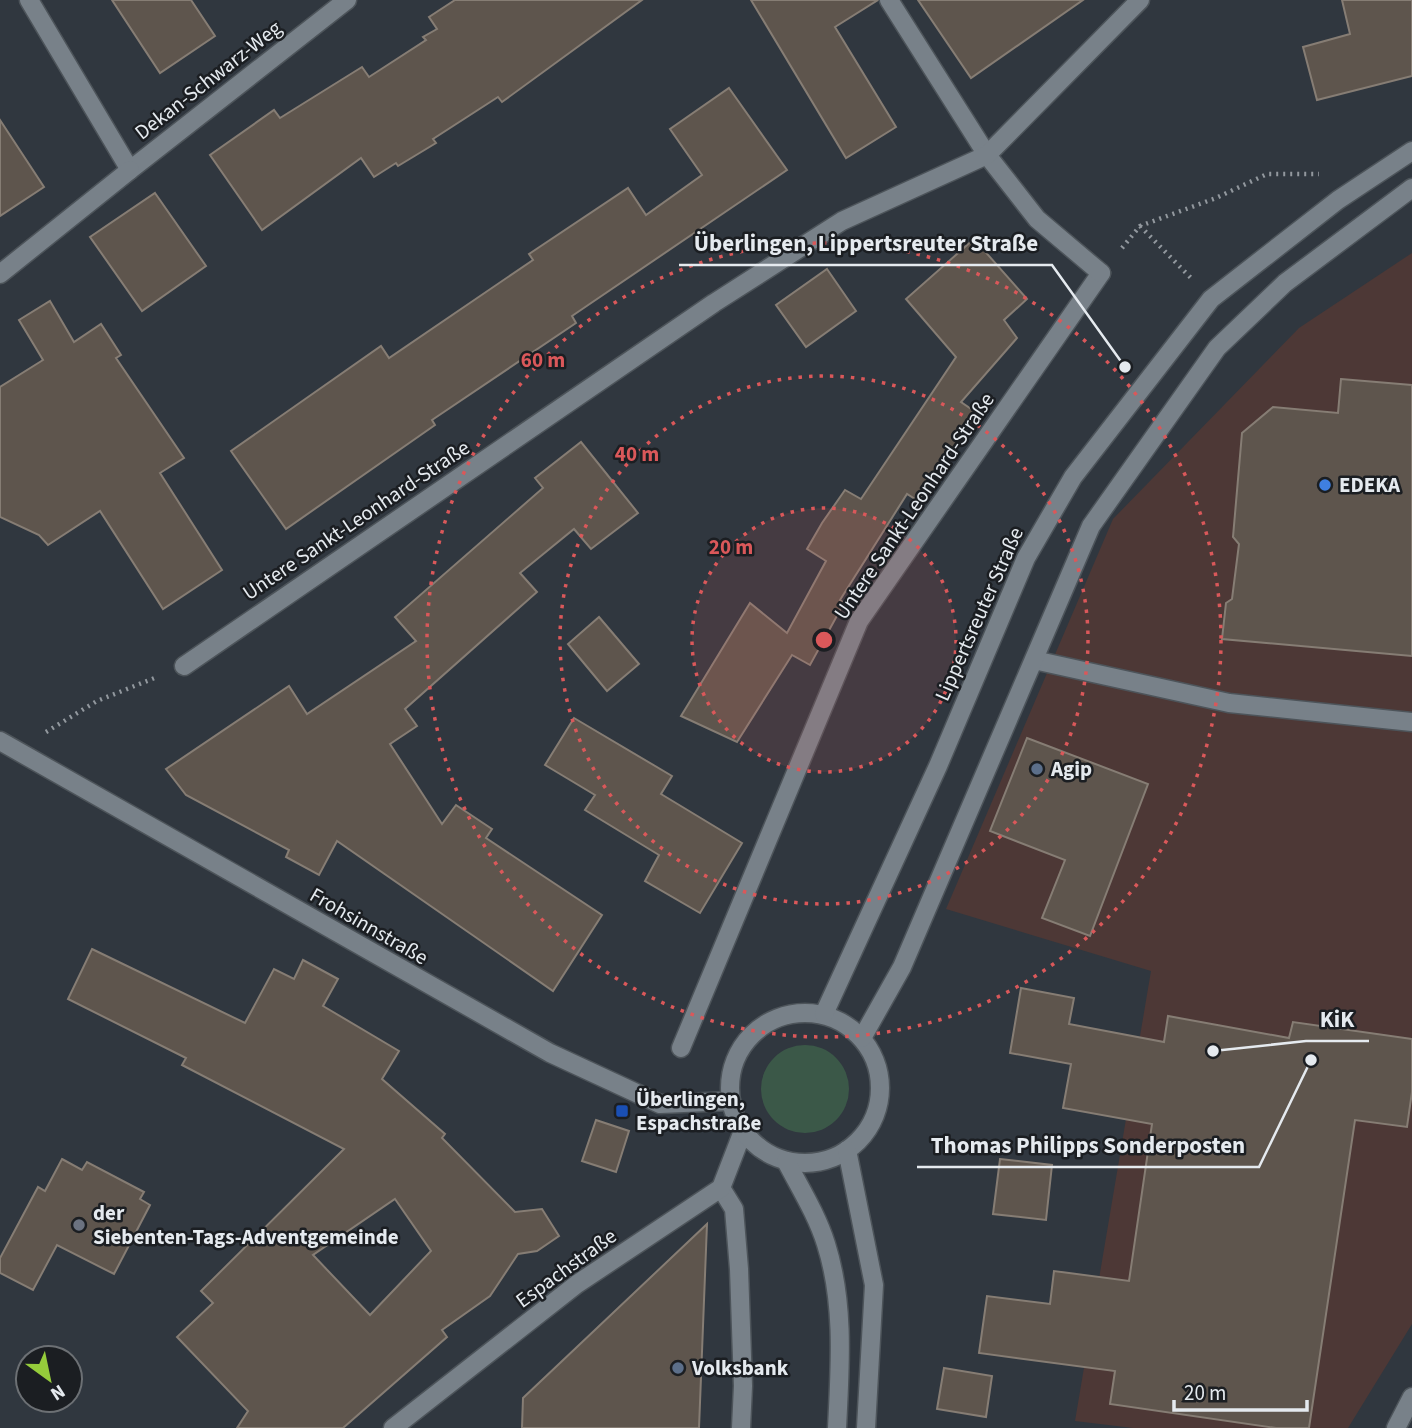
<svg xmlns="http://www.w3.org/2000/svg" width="1412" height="1428" viewBox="0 0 1412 1428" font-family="'Source Sans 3',sans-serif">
<rect width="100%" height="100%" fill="#30373f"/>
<polygon fill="#4d3836" points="1412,253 1412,1324 1348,1428 1133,1428 1075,1421 1151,971 946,909 1113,519 1299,328"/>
<circle fill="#3b5848" cx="805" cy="1089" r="44"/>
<g fill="#5e554d" stroke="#867d74" stroke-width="2" fill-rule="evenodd">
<polygon points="112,0 191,0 215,36 160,73"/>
<polygon points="455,0 642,0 502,102 498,97 433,139 436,143 398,166 396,163 374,177 361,158 262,230 210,155 274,110 280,118 362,67 369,77 426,40 423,37 437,29 429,17"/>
<polygon points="751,0 878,0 835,27 896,127 846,158"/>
<polygon points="918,0 1083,0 971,78"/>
<polygon points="1342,0 1412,0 1412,76 1317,100 1303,47 1350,34"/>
<polygon points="729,88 787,170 572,316 576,323 432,420 435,425 286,529 231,451 381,346 389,358 533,260 529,254 628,188 646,215 702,175 670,129"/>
<polygon points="0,120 44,187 0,216"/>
<polygon points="155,193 206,266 142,311 90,237"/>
<polygon points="974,239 1027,299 1004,320 1017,338 961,402 977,413 918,501 907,494 840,600 844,603 810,665 792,655 737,742 681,716 750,603 787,633 826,561 807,549 822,523 845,490 861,499 956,357 906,299"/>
<polygon points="827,269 856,311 806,347 776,305"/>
<polygon points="50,301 74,342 101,324 121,355 116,358 184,458 160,473 222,570 163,609 100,511 48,545 39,535 0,517 0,387 43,360 19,320"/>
<polygon points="1341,379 1412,385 1412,656 1222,639 1226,603 1232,599 1239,544 1233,537 1242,433 1273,407 1338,413"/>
<polygon points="581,442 638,513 591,549 574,529 520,573 537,592 405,709 417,726 390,744 442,824 456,805 492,829 486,838 602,915 553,991 337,841 319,875 286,857 289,850 186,795 166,769 289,686 307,714 416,641 395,617 543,488 535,478"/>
<polygon points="599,617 639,664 607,691 568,644"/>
<polygon points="574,718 672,776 661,794 742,843 700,913 645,881 659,855 585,810 595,795 545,765"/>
<polygon points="1027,738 1148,784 1090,936 1042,918 1065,860 990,831"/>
<path d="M92,949l153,74 29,-54 20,10 9,-19 35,19 -15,27 76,45 -17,28 63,55 -3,4 73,74 27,-3 17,27 -22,15 -19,3 -28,42 -48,34 5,7 -104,91h-106l11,-17 -71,-74 36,-34 -12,-12 143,-142 -162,-84 4,-7 -118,-59zM395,1199l36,52 -61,64 -57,-60z"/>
<polygon points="1021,988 1074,998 1069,1024 1164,1042 1168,1016 1289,1038 1293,1022 1412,1039 1412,1092 1407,1127 1355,1120 1309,1428 1276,1428 1110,1404 1115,1371 979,1353 987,1296 1050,1304 1054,1271 1129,1281 1152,1124 1063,1108 1071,1064 1010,1053"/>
<polygon points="596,1120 629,1131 616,1172 582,1161"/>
<polygon points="62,1159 82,1170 87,1162 144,1192 140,1199 150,1205 114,1274 57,1245 33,1290 0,1273 0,1258 38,1187 45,1191"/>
<polygon points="1000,1159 1052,1165 1046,1220 993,1214"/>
<polygon points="707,1224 699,1428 522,1428 523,1398"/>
<polygon points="944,1368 992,1376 986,1417 937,1409"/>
</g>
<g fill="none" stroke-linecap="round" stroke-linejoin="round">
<g stroke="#4d545a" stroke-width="21">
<g id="lane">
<polyline points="1034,660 1229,703 1412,722"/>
<polyline points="681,1048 859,621 1101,273"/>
<polyline points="721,1188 734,1209 739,1269 743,1386 741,1428"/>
</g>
</g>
<g stroke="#4d545a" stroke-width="21">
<g id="street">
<polyline points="29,0 130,170 347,0"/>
<polyline points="889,0 987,155 1037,219 1101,273"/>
<polyline points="0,274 130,170"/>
<polyline points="184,666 714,303 842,221 987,155 1140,0"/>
<polyline points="393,1428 577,1284 721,1188 743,1131"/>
<polyline points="1396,1428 1412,1397"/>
</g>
</g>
<g stroke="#4d545a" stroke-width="21">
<g id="secondary">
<polyline points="0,741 550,1053 660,1104 731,1101"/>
<circle cx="805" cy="1088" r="75"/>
<polyline points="824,1014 938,766 1026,558 1073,477 1211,299 1338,200 1412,151"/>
<polyline points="862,1038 902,967 1091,526 1217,348 1285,283 1412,188"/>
<polyline points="847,1150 874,1285 866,1428"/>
<path d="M786,1161c14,27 31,54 40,83 19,60 14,123 11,184"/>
</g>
</g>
<g stroke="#92989e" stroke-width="4.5" stroke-dasharray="2 5" stroke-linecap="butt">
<polyline points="1140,226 1191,278"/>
<polyline points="1122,248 1140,226 1216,198 1267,174 1319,174"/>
<polyline points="46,732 97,701 157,677"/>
</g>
<use href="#lane" stroke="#788189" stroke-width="18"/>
<use href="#street" stroke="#788189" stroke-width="18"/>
<use href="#secondary" stroke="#788189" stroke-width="18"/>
</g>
<circle cx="824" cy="640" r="132" fill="#da585a" fill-opacity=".12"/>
<g fill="none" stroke="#da585a" stroke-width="3.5" stroke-dasharray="3.5 7">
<circle cx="824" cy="640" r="132"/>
<circle cx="824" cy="640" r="264"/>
<circle cx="824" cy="640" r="397"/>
</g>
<circle fill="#3f7fe0" stroke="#1b1e22" stroke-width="2.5" cx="1325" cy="485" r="7"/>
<g fill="#5c6f8a" stroke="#1b1e22" stroke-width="2.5">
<circle cx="1037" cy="769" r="7"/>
<circle cx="678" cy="1368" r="7"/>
</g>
<rect fill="#1a4fb4" stroke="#1b1e22" stroke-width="2.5" x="615" y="1104" width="14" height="14" rx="3.5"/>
<circle fill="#6b7280" stroke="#1b1e22" stroke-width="2.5" cx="79" cy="1225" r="7"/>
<g text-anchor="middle" stroke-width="5" stroke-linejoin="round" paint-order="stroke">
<g font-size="21" fill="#e5eaef" stroke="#1b1e22">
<text transform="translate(208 80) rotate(-38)" y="7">Dekan-Schwarz-Weg</text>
<text transform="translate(914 506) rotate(-56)" y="7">Untere Sankt-Leonhard-Straße</text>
<text transform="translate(356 520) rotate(-34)" y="7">Untere Sankt-Leonhard-Straße</text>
<text transform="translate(979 614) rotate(-66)" y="7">Lippertsreuter Straße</text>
<text transform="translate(369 926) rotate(30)" y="7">Frohsinnstraße</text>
<text transform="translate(566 1268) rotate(-36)" y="7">Espachstraße</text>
</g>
<g font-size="21" font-weight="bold" fill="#e5eaef" stroke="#1b1e22" text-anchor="start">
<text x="1339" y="492">EDEKA</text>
<text x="1051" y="776">Agip</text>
<text x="636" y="1106">Überlingen,<tspan x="636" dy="24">Espachstraße</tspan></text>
<text x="93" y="1220">der<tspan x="93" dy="24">Siebenten-Tags-Adventgemeinde</tspan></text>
<text x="692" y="1375">Volksbank</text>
</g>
</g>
<circle cx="824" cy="640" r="10" fill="#da585a" stroke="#1b1e22" stroke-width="3.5"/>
<g font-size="21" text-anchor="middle" font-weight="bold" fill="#da585a" stroke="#1b1e22" stroke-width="5" stroke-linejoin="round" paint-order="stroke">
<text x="543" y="367">60 m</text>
<text x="637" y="461">40 m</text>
<text x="731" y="554">20 m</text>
</g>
<path fill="none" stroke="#e5eaef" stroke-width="2.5" d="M1125 367L1052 265H679M1213 1051L1306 1041H1369M1311 1060L1259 1167H917"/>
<g fill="#e5eaef" stroke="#1b1e22" stroke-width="2.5">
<circle cx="1125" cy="367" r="7"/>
<circle cx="1213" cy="1051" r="7"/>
<circle cx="1311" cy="1060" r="7"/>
</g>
<g font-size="23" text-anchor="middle" font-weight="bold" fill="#e5eaef" stroke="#1b1e22" stroke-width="5" stroke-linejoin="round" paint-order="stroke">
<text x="866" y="251">Überlingen, Lippertsreuter Straße</text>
<text x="1337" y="1027">KiK</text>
<text x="1088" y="1153">Thomas Philipps Sonderposten</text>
</g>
<g transform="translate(49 1379) rotate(147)"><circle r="33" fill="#1b1e22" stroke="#6c7074" stroke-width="2"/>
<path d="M0-5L12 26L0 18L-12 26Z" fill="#95cc3b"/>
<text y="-10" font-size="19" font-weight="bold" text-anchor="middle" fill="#e5eaef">N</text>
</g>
<path d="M1174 1400v10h133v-10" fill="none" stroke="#e5eaef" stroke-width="3.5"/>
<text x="1184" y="1400" font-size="21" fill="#e5eaef" stroke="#1b1e22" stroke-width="5" paint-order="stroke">20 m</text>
</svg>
